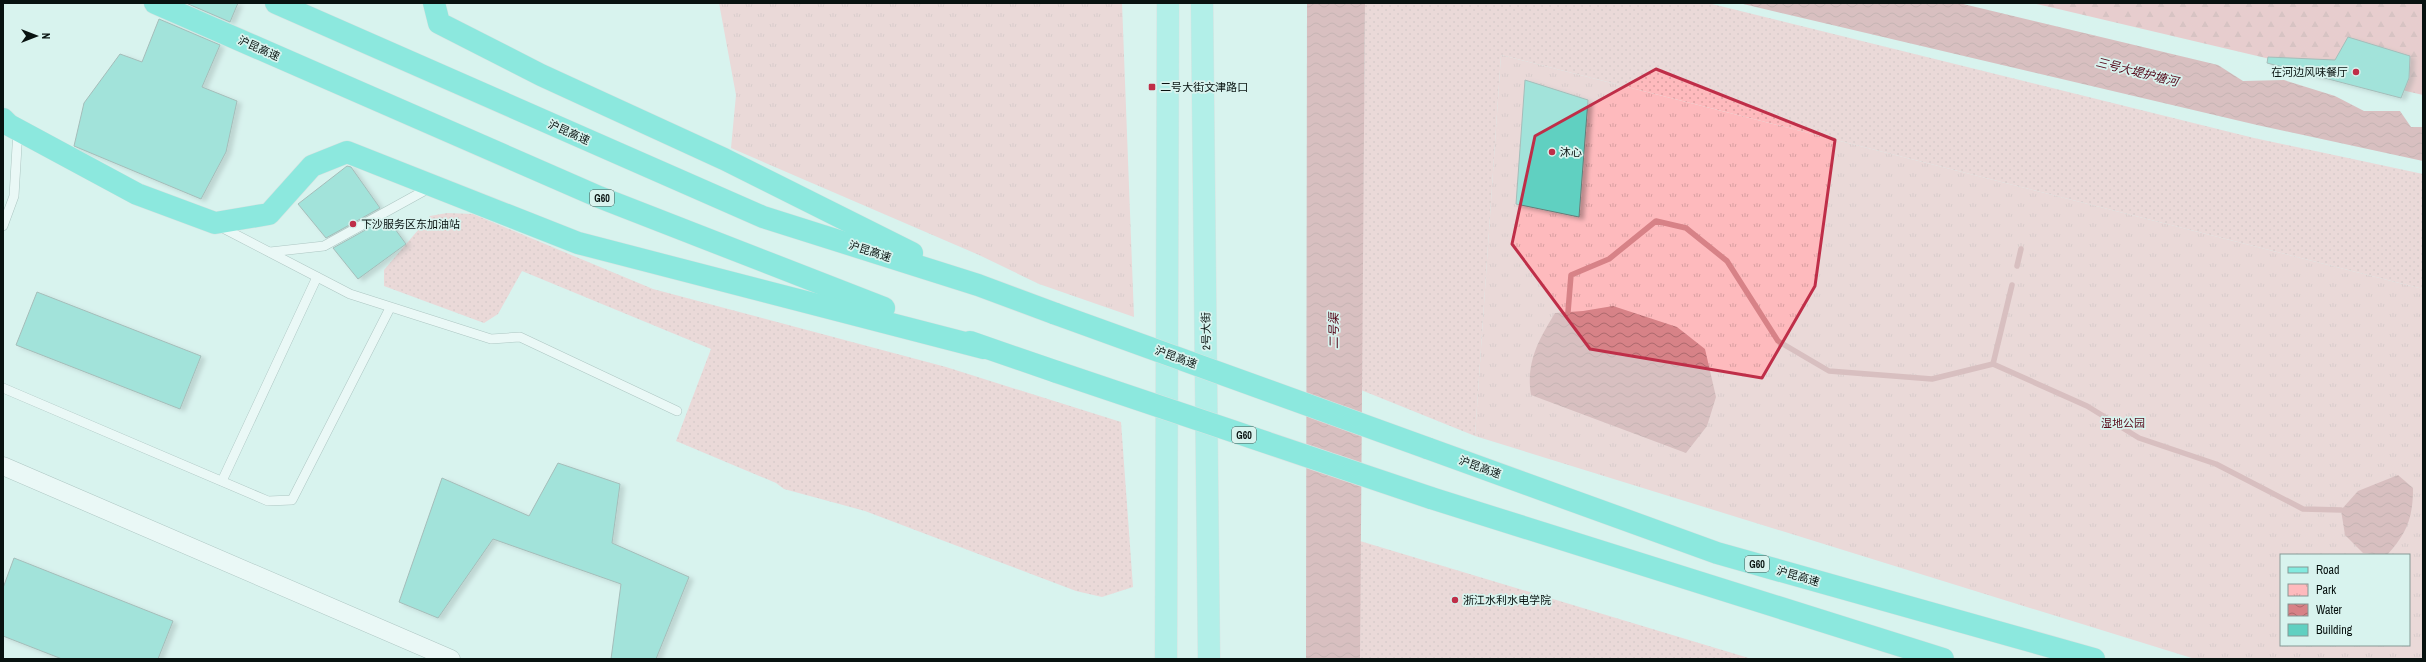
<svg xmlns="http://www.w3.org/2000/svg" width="2426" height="662" viewBox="0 0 2426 662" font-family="'Archivo Narrow','Noto Sans SC',sans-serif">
<defs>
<pattern id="grass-dots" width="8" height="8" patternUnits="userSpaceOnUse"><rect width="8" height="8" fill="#febabd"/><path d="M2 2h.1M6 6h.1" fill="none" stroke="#d89fa1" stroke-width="1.8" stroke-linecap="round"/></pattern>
<pattern id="forest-firs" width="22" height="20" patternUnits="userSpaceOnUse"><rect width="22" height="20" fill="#f9a1a6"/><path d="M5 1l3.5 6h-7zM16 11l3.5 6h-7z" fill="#d48a8e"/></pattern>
<pattern id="park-tufts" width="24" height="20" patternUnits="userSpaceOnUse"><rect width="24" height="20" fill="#febabd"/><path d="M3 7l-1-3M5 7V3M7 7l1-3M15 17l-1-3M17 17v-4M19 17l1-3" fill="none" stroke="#d89fa1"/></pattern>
<pattern id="water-waves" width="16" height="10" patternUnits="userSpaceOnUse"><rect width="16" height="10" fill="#d78287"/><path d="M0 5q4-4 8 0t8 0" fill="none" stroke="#ac696d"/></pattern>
<filter id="shadow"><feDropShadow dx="4.5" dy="2.5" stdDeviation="2" flood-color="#0004"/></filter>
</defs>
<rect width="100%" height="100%" fill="#d8f3ee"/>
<g fill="url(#grass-dots)">
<polygon points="1365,3 1708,3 2254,138 2423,174 2423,289 1501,55 1475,436 1361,390"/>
<polygon points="447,213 473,214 653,289 946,367 1121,422 1133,587 1102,597 1076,591 865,511 784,489 776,483 676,441 711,349 522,271 498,314 484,323 384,286 384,270 430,216"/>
<polygon points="1360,541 1752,659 1360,659"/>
</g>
<polygon fill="url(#forest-firs)" points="2032,3 2423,3 2423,95 2054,8"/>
<g fill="url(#park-tufts)" fill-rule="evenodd">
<polygon points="719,3 1122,3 1134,317 1039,284 979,255 731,148 736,95"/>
<path d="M1501,55l922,234v370h-228l-720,-223zM2281,555h128v90h-128z"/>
</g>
<g fill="url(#water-waves)">
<polygon points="1307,3 1365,3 1360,659 1306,659"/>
<polygon points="1739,3 1959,3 2218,65 2243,81 2284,80 2335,96 2364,111 2400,111 2411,127 2423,127 2423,161 2257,125"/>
<path d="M1613,306l64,21 28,22 11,48 -9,29 -21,27 -155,-58c-5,-33 7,-54 24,-82l28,-2z"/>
<path d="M2398,475l15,13c0,30 -6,45 -26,67l-24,-2 -18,-18 -4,-25 17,-19z"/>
</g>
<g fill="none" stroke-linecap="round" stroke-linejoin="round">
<g stroke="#d78287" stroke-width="5.5">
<polyline points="2017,266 2021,249"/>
<polyline points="1568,312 1571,275 1609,259 1656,221 1686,228 1727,261 1778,341 1829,371 1932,379 1993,364 2087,406 2139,438 2216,464 2303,509 2341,510"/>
<polyline points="1993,364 2012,285"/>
</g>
</g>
<g fill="#60d0c1" stroke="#657d79" filter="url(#shadow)">
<polygon points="186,3 238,3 230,22"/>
<polygon points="159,19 220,45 202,87 237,101 226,152 201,199 74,146 84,103 120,54 142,62"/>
<polygon points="2348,37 2410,56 2409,78 2401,98 2267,63 2268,57 2335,60"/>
<polygon points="1525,80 1588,100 1579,217 1516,204"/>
<polygon points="347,166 351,167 380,208 326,238 298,204"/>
<polygon points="387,218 406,244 358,279 333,248"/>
<polygon points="37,292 201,356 180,409 16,345"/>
<polygon points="558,463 620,484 612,543 689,577 656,659 611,659 621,584 493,539 438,618 399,602 442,478 529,516"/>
<polygon points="14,558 173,621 158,659 62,659 3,636 3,588"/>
</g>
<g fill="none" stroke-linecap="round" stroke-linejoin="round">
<g stroke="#78928d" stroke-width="10">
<g id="lane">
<polyline points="3,226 14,196 18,130"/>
<polyline points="221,227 350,294 491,339 520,337 677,411"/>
<polyline points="270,252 324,246 431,187"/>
<polyline points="3,388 268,501 292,500 390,308"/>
<polyline points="222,481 317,277"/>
</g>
</g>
<g stroke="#78928d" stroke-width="19">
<polyline id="street" points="3,466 451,659"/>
</g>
<g stroke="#d3d4d4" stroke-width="23">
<g id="primary">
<polyline points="1202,3 1209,659"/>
<polyline points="1166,659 1168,3"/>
</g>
</g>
<g stroke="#d3d4d4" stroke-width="23">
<g id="highway">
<polyline points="155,3 599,197 884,308"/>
<polyline points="276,3 763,217 978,285 1056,314"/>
<polyline points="434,3 439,23 541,75 724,159 912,253"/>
<polyline points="3,119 9,125 137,194 215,223 269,214 312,166 347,152 578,243 984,348"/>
<polyline points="970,342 1057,372"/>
<polyline points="1427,448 1717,553 2094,659"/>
<polyline points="1431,498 1943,659"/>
</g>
</g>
<use href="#lane" stroke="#fff" stroke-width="9"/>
<use href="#street" stroke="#fff" stroke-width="18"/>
<use href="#primary" stroke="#83eadf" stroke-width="22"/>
<use href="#highway" stroke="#30dcc9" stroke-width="22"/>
<g stroke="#d3d4d4" stroke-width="23" stroke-linecap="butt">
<g id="highway-bridge">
<polyline points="1056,314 1427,448"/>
<polyline points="1057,372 1431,498"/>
</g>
</g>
<use href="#highway-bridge" stroke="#30dcc9" stroke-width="22"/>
</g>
<path d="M0 0H2426V662H0ZM1656,69l179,71 -20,146 -53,92 -172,-29 -78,-105 23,-108z" fill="#d8f3ee" fill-opacity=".55" fill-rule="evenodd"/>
<path fill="none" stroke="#bf2e48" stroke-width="3" stroke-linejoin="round" d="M1656,69l179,71 -20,146 -53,92 -172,-29 -78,-105 23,-108z"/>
<g fill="#bf2e48" stroke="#d8f3ee" stroke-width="1.5">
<circle cx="2356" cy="72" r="4"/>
<rect x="1148" y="83" width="8" height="8" rx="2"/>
<circle cx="1552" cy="152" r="4"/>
<circle cx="353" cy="224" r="4"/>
<circle cx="1455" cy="600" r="4"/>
</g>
<g text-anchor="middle" stroke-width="3.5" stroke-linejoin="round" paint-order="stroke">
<g fill="#d8f3ee" stroke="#465653" stroke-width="1">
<rect x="590" y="190" width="24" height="16" rx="3"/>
<rect x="1232" y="427" width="24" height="16" rx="3"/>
<rect x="1745" y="556" width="24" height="16" rx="3"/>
</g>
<g font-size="10" font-weight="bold" fill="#081210">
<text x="602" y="202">G60</text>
<text x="1244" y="439">G60</text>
<text x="1757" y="568">G60</text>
</g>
<g font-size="11" fill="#081210" stroke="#d8f3ee">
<text transform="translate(259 48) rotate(24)" y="4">沪昆高速</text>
<text transform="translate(569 132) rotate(24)" y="4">沪昆高速</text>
<text transform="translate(870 251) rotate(18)" y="4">沪昆高速</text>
<text transform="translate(1206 331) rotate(-91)" y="4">2号大街</text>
<text transform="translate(1176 357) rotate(20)" y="4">沪昆高速</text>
<text transform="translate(1480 467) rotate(20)" y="4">沪昆高速</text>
<text transform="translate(1798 576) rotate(16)" y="4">沪昆高速</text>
</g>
<g font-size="11" fill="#081210" stroke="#d8f3ee" text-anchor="start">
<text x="2348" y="76" text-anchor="end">在河边风味餐厅</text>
<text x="1160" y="91">二号大街文津路口</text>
<text x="1560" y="156">沐心</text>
<text x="361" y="228">下沙服务区东加油站</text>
<text x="1463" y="604">浙江水利水电学院</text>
</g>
<g font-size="11" fill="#590c1c" stroke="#d8f3ee">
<text x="2123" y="427">湿地公园</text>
</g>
<g font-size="12" font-style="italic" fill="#530417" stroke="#d8f3ee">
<text transform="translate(2137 72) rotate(14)" y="4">三号大堤护塘河</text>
<text transform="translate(1334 331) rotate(-90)" y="4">二号渠</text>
</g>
</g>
<rect width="2426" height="662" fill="none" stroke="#081210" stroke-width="8"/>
<rect x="2280" y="554" width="130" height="92" fill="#d8f3ee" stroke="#859995"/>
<rect x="2288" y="567" width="20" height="6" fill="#83eadf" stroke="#859995"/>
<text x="2316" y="574" font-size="12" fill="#081210">Road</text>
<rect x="2288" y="584" width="20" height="12" fill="url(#park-tufts)" stroke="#859995"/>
<text x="2316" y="594" font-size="12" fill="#081210">Park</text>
<rect x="2288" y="604" width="20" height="12" fill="url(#water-waves)" stroke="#859995"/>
<text x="2316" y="614" font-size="12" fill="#081210">Water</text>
<rect x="2288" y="624" width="20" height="12" fill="#60d0c1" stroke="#859995"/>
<text x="2316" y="634" font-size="12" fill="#081210">Building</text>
<g transform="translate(36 36) rotate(90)" stroke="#d8f3ee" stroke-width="3" paint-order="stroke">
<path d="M0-3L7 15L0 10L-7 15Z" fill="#081210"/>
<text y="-6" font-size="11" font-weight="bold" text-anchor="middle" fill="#081210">N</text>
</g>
</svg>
